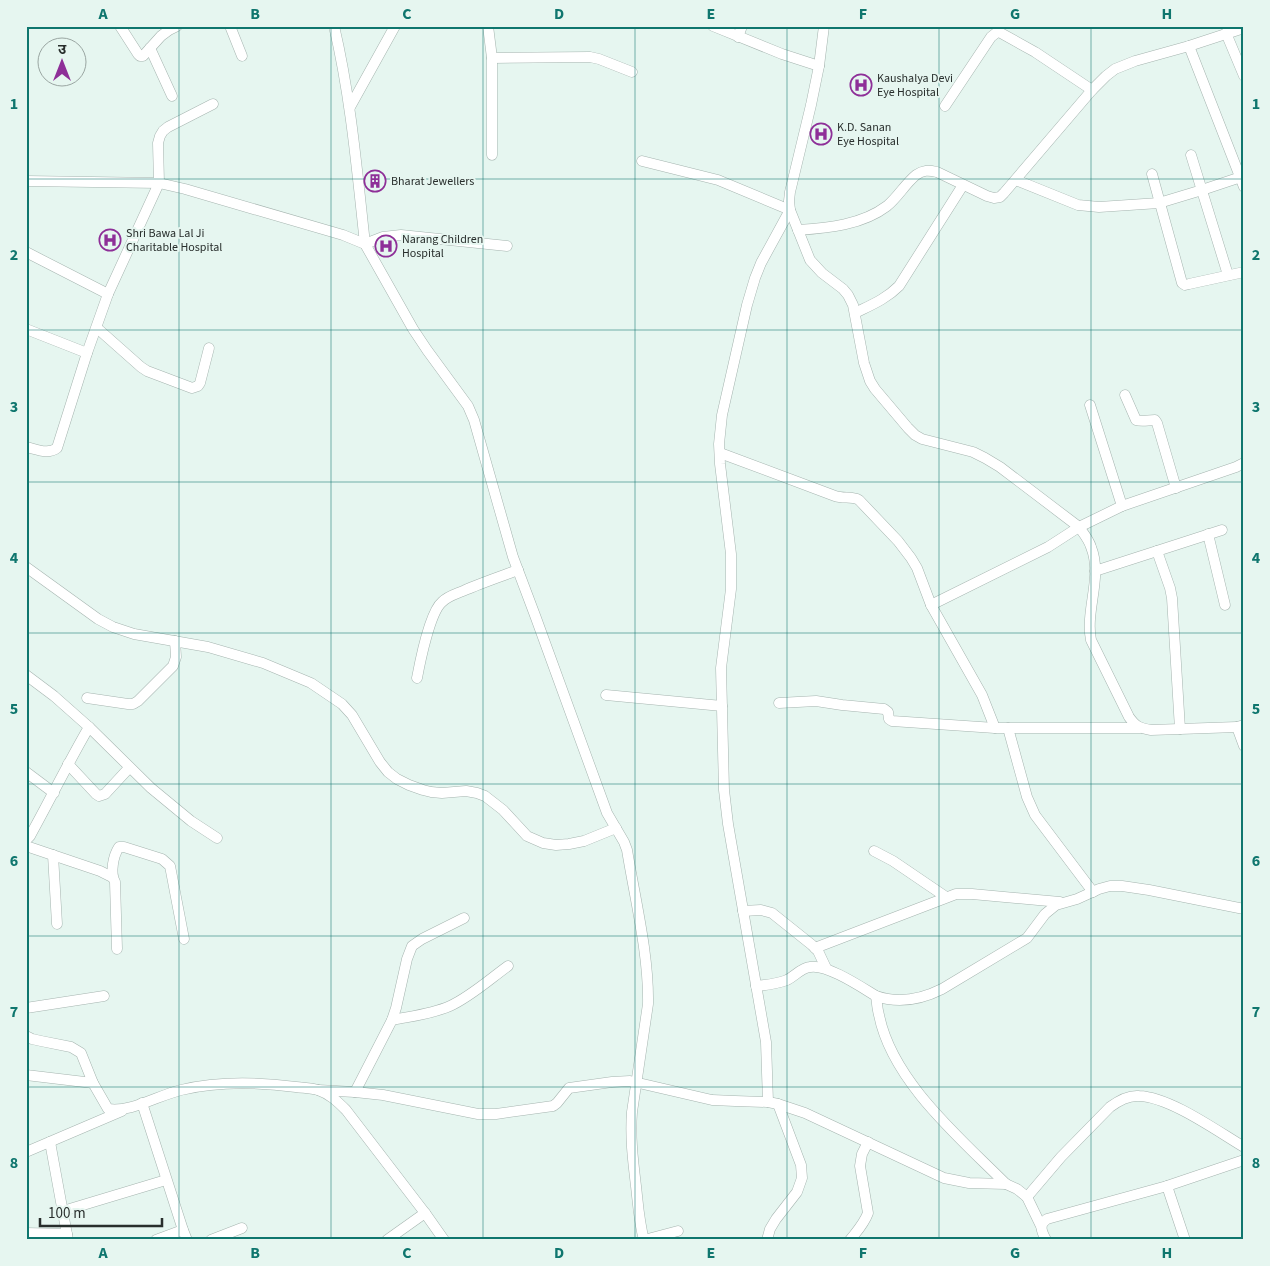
<svg xmlns="http://www.w3.org/2000/svg" width="1270" height="1266" viewBox="0 0 1270 1266" font-family="'Source Sans 3','Noto Sans Devanagari',sans-serif">
<rect width="100%" height="100%" fill="#e6f6f0"/>
<g fill="none" stroke-linecap="round" stroke-linejoin="round">
<g stroke="#a5b4af" stroke-width="11">
<g id="minor">
<polyline points="120,26 138,54 140,56 143,56 161,36 169,30 177,26"/>
<polyline points="230,26 242,56"/>
<path d="M334,26c17,72 23,145 31,218l18,-7 18,-2 106,11"/>
<polyline points="488,26 492,58 492,155"/>
<polyline points="713,26 782,54 819,66"/>
<path d="M824,26l-5,40 -8,39 -21,87 -1,9 1,9 20,50 12,13 21,16 5,6 5,10 11,58 6,18 5,8 33,39 7,7 7,4 51,13 12,6 15,9 79,60c5,7 10,13 12,20 12,30 -6,63 0,93l38,77c7,10 11,11 22,13l86,-3"/>
<polyline points="1226,33 1244,76"/>
<polyline points="738,37 742,26"/>
<polyline points="1189,46 1244,187"/>
<polyline points="150,48 172,96"/>
<polyline points="492,58 590,57 599,59 632,72"/>
<polyline points="945,106 991,37 996,33 999,32 1035,52 1092,90"/>
<polyline points="350,107 395,26"/>
<polyline points="1191,155 1228,275"/>
<polyline points="642,161 718,180 790,210 761,263 755,278 747,305 722,415 719,444 720,464 731,554 731,589 721,668 724,790 728,824 766,1042 768,1102"/>
<polyline points="1152,174 1182,283 1185,285 1189,284 1244,272"/>
<polyline points="1016,180 1078,205 1099,207 1159,203 1202,190 1244,176"/>
<path d="M26,181l133,2 26,6 158,46 22,9 48,85 14,21 41,56 6,14 39,137 23,61 71,195 17,29 3,8c8,49 22,105 21,154l-16,108c-2,25 1,49 4,74 2,18 3,36 8,54"/>
<path d="M798,230c30,-2 64,-5 89,-24 11,-9 18,-22 29,-31 7,-5 12,-5 21,-3l50,24 7,2 6,-1 4,-4 88,-103 14,-14 9,-7 20,-8 54,-15 55,-18"/>
<polyline points="26,252 108,294"/>
<path d="M855,313c16,-8 31,-14 44,-27l64,-101"/>
<polyline points="97,328 141,367 147,371 192,388 198,386 200,383 209,348"/>
<polyline points="26,329 87,353"/>
<path d="M1125,395l11,25c6,2 12,0 19,0l2,3 19,65"/>
<polyline points="1090,405 1122,506"/>
<path d="M26,447c10,2 22,8 31,1l30,-95 21,-59 51,-111 -1,-40 2,-7 3,-5 5,-4 45,-23"/>
<path d="M720,453l115,43c8,3 17,0 24,4l39,41 13,17 6,10 14,37 51,90 13,33"/>
<polyline points="1208,534 1225,605"/>
<polyline points="1157,551 1170,588 1172,598 1180,729"/>
<polyline points="26,567 98,619 113,627 134,634 208,647 263,663 311,683 342,704 352,715 380,762 388,772 397,779 409,785 423,790 431,792 442,793 466,791 477,793 485,796 503,810 527,836 543,843 556,845 569,844 584,841 616,828"/>
<polyline points="1095,571 1222,530"/>
<polyline points="931,605 1048,547 1079,527 1122,506 1236,467 1244,463"/>
<path d="M26,675l28,21 35,31c-21,36 -39,73 -59,109l-4,4"/>
<path d="M417,678c3,-16 13,-66 25,-76 6,-6 14,-8 21,-11 18,-8 36,-14 55,-21"/>
<polyline points="606,695 722,706"/>
<polyline points="87,698 128,704 133,704 138,701 173,666 176,657 175,641"/>
<polyline points="779,703 816,701 842,705 884,709 888,712 889,719 892,721 995,728 1140,728"/>
<polyline points="1244,725 1237,727 1244,746"/>
<polyline points="89,727 151,788 191,821 217,838"/>
<polyline points="1008,728 1027,797 1035,815 1093,892"/>
<polyline points="68,764 96,794 99,796 105,794 129,768"/>
<polyline points="26,772 54,793"/>
<polyline points="26,846 100,871 112,877"/>
<polyline points="874,851 893,861 946,897"/>
<polyline points="53,855 57,924"/>
<polyline points="743,911 761,910 772,913 812,945 818,951 826,968"/>
<polyline points="815,948 956,894 972,894 1060,902"/>
<path d="M117,949l-2,-67c-5,-9 -2,-26 4,-35h5l38,12 8,7 14,73"/>
<path d="M756,986c11,-1 21,-2 31,-6 8,-4 14,-12 23,-13 17,-3 51,20 66,29 23,8 46,3 66,-7l85,-51 18,-24 11,-9 21,-6 22,-10 11,-3h12l27,4 95,19"/>
<path d="M876,996c1,6 1,12 3,19 13,66 81,123 127,169"/>
<polyline points="26,1008 104,996"/>
<path d="M392,1020c20,-4 40,-6 58,-14 20,-9 40,-27 58,-40"/>
<path d="M26,1036l6,3 9,2 30,6 10,6 12,30 15,26c22,4 51,-14 73,-19 37,-9 77,-8 115,-3 7,1 15,1 22,3 12,4 20,12 28,20l79,103 19,27"/>
<polyline points="26,1075 93,1083"/>
<polyline points="318,1090 355,1092 383,1095 478,1114 496,1114 553,1106 557,1103 569,1088 612,1082 630,1081 712,1100 735,1101 768,1102 778,1104 805,1113 944,1178 969,1183 1006,1184 1017,1189 1027,1197 1041,1226"/>
<polyline points="355,1092 392,1020 396,1008 407,959 412,946 422,939 464,918"/>
<polyline points="142,1103 183,1230 187,1240"/>
<polyline points="50,1142 68,1240"/>
<polyline points="26,1152 122,1111"/>
<polyline points="1167,1186 1185,1240"/>
<path d="M1027,1197l34,-40 49,-50c8,-6 18,-12 29,-11 31,1 78,35 105,51"/>
<polyline points="63,1211 166,1180"/>
<polyline points="26,1233 67,1234"/>
<polyline points="156,1240 183,1230"/>
<polyline points="211,1240 242,1228"/>
<polyline points="387,1240 425,1213"/>
<polyline points="644,1240 678,1231"/>
<polyline points="767,1240 770,1229 776,1219 797,1192 802,1178 801,1165 778,1104"/>
<path d="M850,1240c7,-9 14,-16 18,-27l-8,-47 2,-12 6,-12"/>
<path d="M1046,1240c-4,-8 -8,-15 1,-21l120,-33 77,-26"/>
</g>
</g>
<use href="#minor" stroke="#fff" stroke-width="10"/>
</g>
<path fill="none" stroke="#0f766e" stroke-width="1" stroke-opacity="0.55" d="M179,26v1214M331,26v1214M483,26v1214M635,26v1214M787,26v1214M939,26v1214M1091,26v1214M26,179h1218M26,330h1218M26,482h1218M26,633h1218M26,784h1218M26,936h1218M26,1087h1218"/>
<defs>
<g id="hospital-ring" transform="scale(1.125)"><circle r="9.5" fill="#e6f6f0" stroke="#8e2f98" stroke-width="1.5"/><path d="M-5-5h3v3.5h4V-5h3V5h-3V1.5h-4V5h-3Z" fill="#8e2f98"/></g>
<g id="building-ring" transform="scale(1.125)"><circle r="9.5" fill="#e6f6f0" stroke="#8e2f98" stroke-width="1.5"/><path d="M-4-6H4V6H1V3H-1V6H-4ZM-2.5-4.3h1.7v1.8h-1.7ZM.8-4.3h1.7v1.8H.8ZM-2.5-1h1.7V.8h-1.7ZM.8-1h1.7V.8H.8Z" fill="#8e2f98"/></g>
</defs>
<g fill-rule="evenodd">
<use href="#hospital-ring" x="861" y="85"/>
<use href="#hospital-ring" x="821" y="134"/>
<use href="#building-ring" x="375" y="181"/>
<use href="#hospital-ring" x="110" y="240"/>
<use href="#hospital-ring" x="386" y="246"/>
</g>
<g text-anchor="middle" stroke-width="4" stroke-linejoin="round" paint-order="stroke">
<g font-size="12" fill="#282e2c" stroke="#e6f6f0" text-anchor="start">
<text x="877" y="82">Kaushalya Devi<tspan x="877" dy="14">Eye Hospital</tspan></text>
<text x="837" y="131">K.D. Sanan<tspan x="837" dy="14">Eye Hospital</tspan></text>
<text x="391" y="185">Bharat Jewellers</text>
<text x="126" y="237">Shri Bawa Lal Ji<tspan x="126" dy="14">Charitable Hospital</tspan></text>
<text x="402" y="243">Narang Children<tspan x="402" dy="14">Hospital</tspan></text>
</g>
</g>
<rect width="1270" height="1266" fill="none" stroke="#e6f6f0" stroke-width="55"/>
<g transform="translate(62 62)"><circle r="24" fill="#e6f6f0" stroke="#9aa6a2"/>
<path d="M0-4L9 19L0 12L-9 19Z" fill="#8e2f98"/>
<text y="-8" font-size="14" font-weight="bold" text-anchor="middle" fill="#282e2c">उ</text>
</g>
<path d="M40 1218v8h122v-8" fill="none" stroke="#282e2c" stroke-width="2.5"/>
<text x="48" y="1218" font-size="15" fill="#282e2c" stroke="#e6f6f0" stroke-width="4" paint-order="stroke">100 m</text>
<rect x="28" y="28" width="1214" height="1210" fill="none" stroke="#0f766e" stroke-width="2"/>
<g font-size="16" text-anchor="middle" font-weight="bold" fill="#0f766e">
<text x="103" y="19">A</text>
<text x="255" y="19">B</text>
<text x="407" y="19">C</text>
<text x="559" y="19">D</text>
<text x="711" y="19">E</text>
<text x="863" y="19">F</text>
<text x="1015" y="19">G</text>
<text x="1167" y="19">H</text>
<text x="14" y="109">1</text>
<text x="1256" y="109">1</text>
<text x="14" y="260">2</text>
<text x="1256" y="260">2</text>
<text x="14" y="412">3</text>
<text x="1256" y="412">3</text>
<text x="14" y="563">4</text>
<text x="1256" y="563">4</text>
<text x="14" y="714">5</text>
<text x="1256" y="714">5</text>
<text x="14" y="866">6</text>
<text x="1256" y="866">6</text>
<text x="14" y="1017">7</text>
<text x="1256" y="1017">7</text>
<text x="14" y="1168">8</text>
<text x="1256" y="1168">8</text>
<text x="103" y="1258">A</text>
<text x="255" y="1258">B</text>
<text x="407" y="1258">C</text>
<text x="559" y="1258">D</text>
<text x="711" y="1258">E</text>
<text x="863" y="1258">F</text>
<text x="1015" y="1258">G</text>
<text x="1167" y="1258">H</text>
</g>
</svg>
